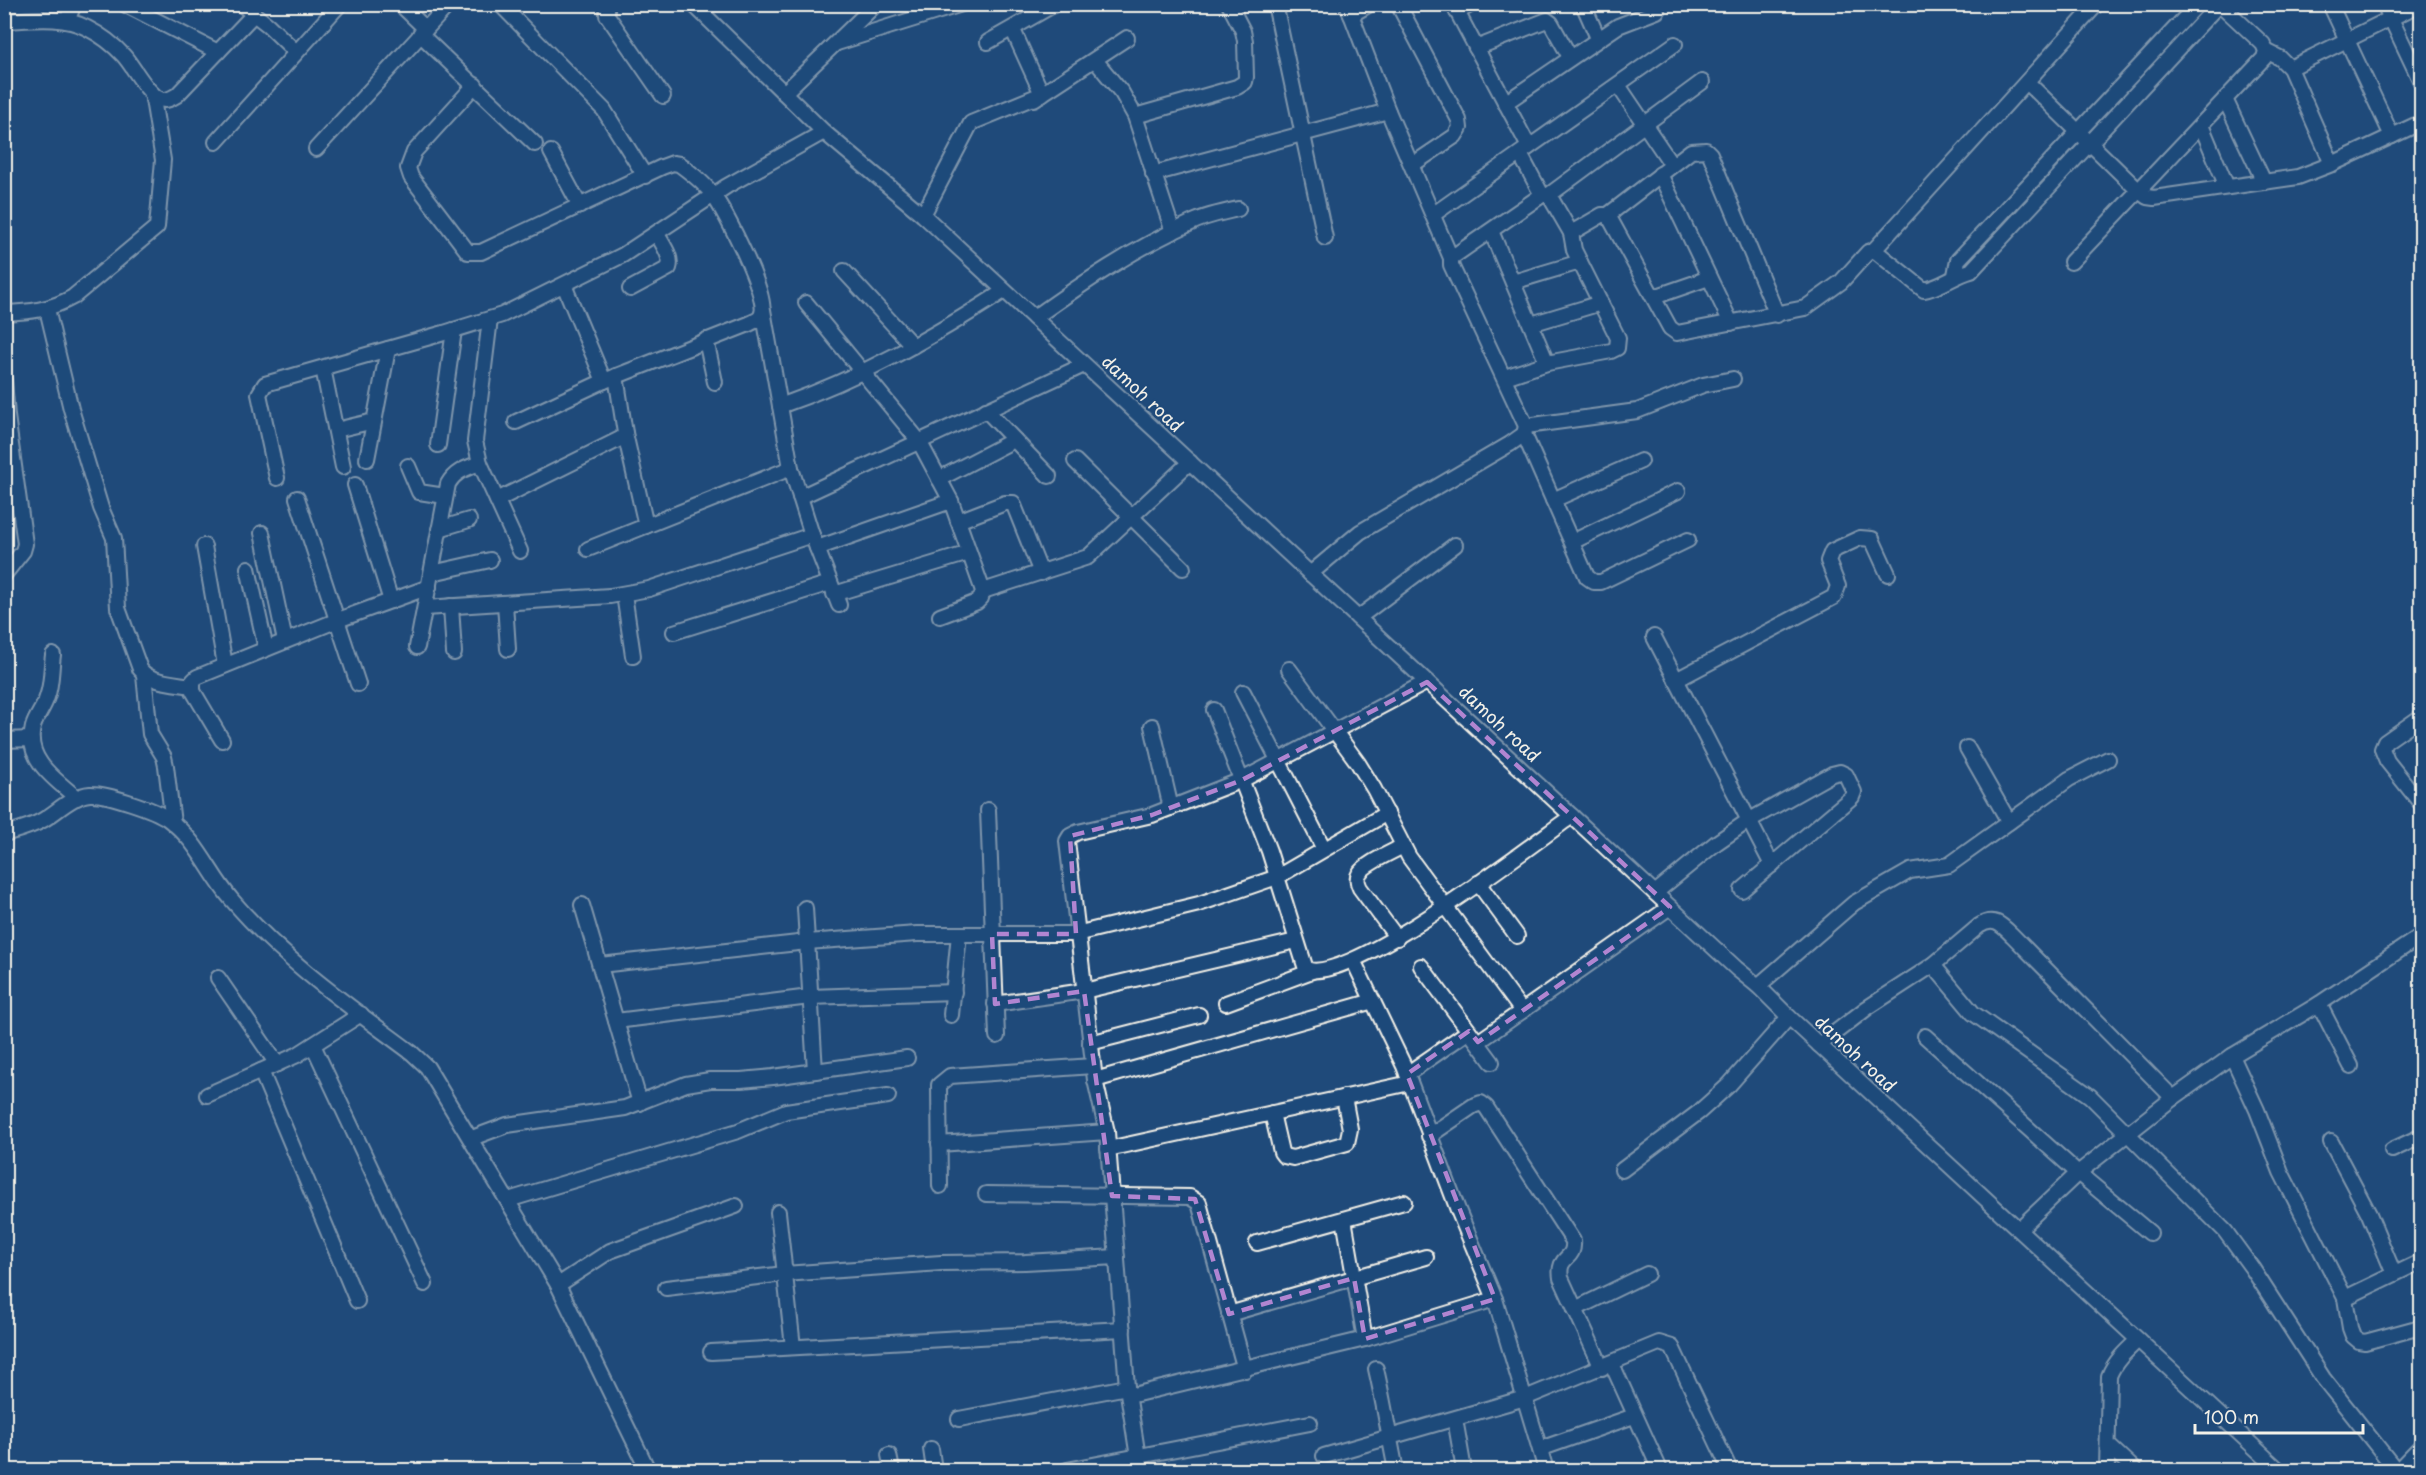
<svg xmlns="http://www.w3.org/2000/svg" width="2426" height="1475" viewBox="0 0 2426 1475" font-family="'Playpen Sans',sans-serif">
<rect width="100%" height="100%" fill="#1f4a7a"/>
<filter id="ink" filterUnits="userSpaceOnUse"><feTurbulence type="fractalNoise" baseFrequency=".0167" numOctaves="2"/><feDisplacementMap in="SourceGraphic" scale="12" xChannelSelector="R" yChannelSelector="G"/><feConvolveMatrix kernelMatrix="1 2 1 2 8 2 1 2 1" color-interpolation-filters="sRGB"/></filter>
<g filter="url(#ink)">
<g fill="none" stroke-linecap="round" stroke-linejoin="round">
<g stroke="#f4f1e8" stroke-width="18">
<g id="minor">
<polyline points="124,4 218,52"/>
<polyline points="241,4 268,25 296,52"/>
<polyline points="400,4 426,29"/>
<polyline points="500,4 604,110 645,176"/>
<polyline points="607,4 607,15 663,96"/>
<polyline points="693,4 824,132 923,215 1737,969 1758,986 1789,1017 2279,1470"/>
<polyline points="1275,4 1325,238"/>
<polyline points="1347,4 1388,111 1451,258"/>
<polyline points="1398,4 1459,120 1460,128 1455,136 1412,165"/>
<polyline points="1453,4 1529,147"/>
<polyline points="1583,4 1598,38"/>
<polyline points="2330,4 2392,136"/>
<polyline points="2384,4 2422,84"/>
<polyline points="1457,12 1472,4"/>
<polyline points="1351,15 1370,4"/>
<path d="M4,21c27,-1 58,-6 83,7 14,7 27,17 37,28 9,10 24,39 36,43 6,3 12,-1 17,-4l77,-81"/>
<polyline points="67,21 74,4"/>
<polyline points="420,34 535,144"/>
<polyline points="988,42 1055,4"/>
<polyline points="837,43 962,4"/>
<polyline points="1476,48 1547,20 1551,23 1570,57"/>
<polyline points="2266,51 2280,58 2290,68 2332,164"/>
<polyline points="1095,60 1122,93 1135,116 1173,232"/>
<polyline points="2290,68 2420,4"/>
<polyline points="2027,82 2139,191 2147,197 2154,198 2298,177 2332,164 2422,122"/>
<path d="M475,85l-61,67 -6,16 3,9 57,75h13l181,-85 11,-4 6,1c11,8 26,20 34,31 13,18 55,99 49,118 -1,7 -8,8 -13,11l-145,57 -88,41"/>
<polyline points="1618,85 1672,165"/>
<polyline points="784,93 876,4"/>
<polyline points="1034,99 1127,38"/>
<polyline points="2225,99 2264,182"/>
<polyline points="1505,103 1618,26 1657,11"/>
<polyline points="1135,116 1237,87 1245,82 1246,77 1245,41 1243,31 1229,4"/>
<polyline points="2201,125 2227,187"/>
<polyline points="216,142 340,4"/>
<polyline points="316,149 449,4"/>
<polyline points="551,152 580,206"/>
<polyline points="1520,154 1542,195"/>
<polyline points="1153,174 1388,111"/>
<polyline points="1660,174 1731,323"/>
<polyline points="1549,195 1702,82"/>
<polyline points="1434,214 1675,44"/>
<polyline points="923,215 971,123 1042,94 1013,30"/>
<polyline points="1608,215 1691,151 1706,150 1710,154 1777,315"/>
<polyline points="1491,231 1547,363"/>
<polyline points="1874,250 2097,4"/>
<polyline points="2071,262 2264,58 2266,51 2263,44 2220,4"/>
<polyline points="844,271 913,346"/>
<polyline points="1955,275 1958,260 2198,4"/>
<polyline points="1513,282 1580,262"/>
<polyline points="564,285 604,381"/>
<path d="M630,289l39,-21c4,-11 -7,-24 -12,-34"/>
<polyline points="1654,297 1709,278"/>
<polyline points="806,303 919,441 951,501 983,591 981,598 977,602 940,616"/>
<path d="M47,309l24,100 30,99 13,30 4,70 22,61c10,14 36,14 52,17"/>
<polyline points="763,310 791,468 812,535 839,605"/>
<path d="M4,313c26,-1 46,-3 69,-16l84,-70 6,-67 -11,-67"/>
<path d="M1034,318c49,-35 99,-69 155,-94 15,-8 32,-11 49,-15"/>
<polyline points="490,319 475,441 480,463 520,551"/>
<polyline points="1531,324 1601,303"/>
<polyline points="706,340 715,382"/>
<polyline points="323,368 343,467"/>
<polyline points="1505,377 1547,363 1611,351 1617,348 1618,338 1574,250 1571,233"/>
<polyline points="4,380 7,416 25,544 23,551 4,575"/>
<path d="M780,406c80,-28 153,-69 224,-115"/>
<polyline points="986,410 1049,476"/>
<polyline points="1526,426 1637,411 1703,385 1733,379"/>
<polyline points="336,430 374,421"/>
<polyline points="625,433 646,526"/>
<polyline points="1524,434 1587,577 1594,582 1601,582 1688,540"/>
<polyline points="438,445 454,330"/>
<polyline points="367,459 388,349"/>
<polyline points="1075,461 1183,568"/>
<polyline points="408,466 419,492 445,496"/>
<polyline points="277,478 259,394 265,384 444,333 502,315 623,255 727,186 824,132"/>
<polyline points="939,479 1014,440"/>
<polyline points="355,485 391,601"/>
<polyline points="800,497 1084,365"/>
<polyline points="297,498 358,684"/>
<polyline points="497,500 622,438 625,433 616,376"/>
<polyline points="1553,500 1641,461"/>
<polyline points="958,521 1005,503 1013,503 1041,573"/>
<polyline points="439,529 469,520"/>
<polyline points="262,533 285,641"/>
<polyline points="1572,542 1678,491"/>
<polyline points="204,546 225,665"/>
<polyline points="817,548 951,501"/>
<polyline points="588,549 791,468"/>
<polyline points="248,568 266,649"/>
<polyline points="432,573 490,560"/>
<path d="M1310,574l50,-42 150,-88 14,-10 2,-8 -75,-161v-7l91,-63h7l22,38 31,-18h6l62,113 7,5 128,-25 36,-26 27,-30 6,-2 50,40c16,-2 31,-15 47,-19l248,-267"/>
<polyline points="983,591 1088,557 1190,462"/>
<polyline points="624,594 633,656"/>
<polyline points="834,594 969,553"/>
<polyline points="505,603 508,649"/>
<polyline points="451,606 454,653"/>
<polyline points="425,608 610,596 649,589 812,535"/>
<polyline points="1358,618 1455,545"/>
<polyline points="674,632 830,583"/>
<polyline points="1654,637 1772,865"/>
<path d="M417,647l31,-163c7,-13 19,-16 32,-21"/>
<path d="M53,655c-2,14 -1,29 -6,42 -3,11 -11,19 -14,30 -8,33 23,53 44,71"/>
<polyline points="1289,669 1358,763 1374,789 1409,857 1522,1011"/>
<polyline points="144,675 150,734 164,757 166,766 173,823"/>
<polyline points="1676,680 1834,597 1838,586 1828,561 1832,551 1860,538 1872,539 1888,574"/>
<polyline points="1243,692 1324,849"/>
<path d="M1214,710l55,141 35,112 2,6c42,18 225,-124 266,-153"/>
<polyline points="2422,716 2385,742 2382,749 2387,761 2422,805"/>
<polyline points="1152,726 1171,808"/>
<polyline points="4,740 31,739"/>
<polyline points="222,740 193,691 193,681 197,677 338,620 429,587"/>
<polyline points="1967,748 2009,822"/>
<polyline points="988,810 997,1036"/>
<path d="M4,834c14,-4 27,-7 39,-14 14,-8 30,-25 47,-26 16,-1 66,16 78,25 31,23 40,53 64,81 51,60 117,106 180,153l15,14 131,218 90,185"/>
<polyline points="1478,883 1517,936"/>
<polyline points="1655,893 1716,843 1748,821 1832,774 1840,772 1846,775 1854,792 1852,797 1742,890"/>
<polyline points="582,905 640,1103"/>
<polyline points="805,908 815,1071"/>
<path d="M1397,938l-37,-50c-2,-4 -4,-9 -1,-14 5,-10 33,-22 44,-28"/>
<polyline points="1353,960 1404,1066 1458,1210 1495,1299 1546,1470"/>
<polyline points="600,965 807,942 917,934 1076,934 1199,904 1277,877 1387,813"/>
<polyline points="1933,965 1973,1013 2090,1096 2225,1231 2252,1268 2323,1378 2396,1470"/>
<polyline points="1421,966 1492,1062"/>
<polyline points="218,978 277,1064"/>
<polyline points="1758,986 1854,903 1910,871 1949,865 2069,779 2108,759"/>
<polyline points="1226,1003 1312,971"/>
<polyline points="995,1004 1084,991 1296,941"/>
<polyline points="2319,1004 2351,1066"/>
<polyline points="951,1015 959,934"/>
<polyline points="616,1021 810,997 954,992"/>
<polyline points="1925,1036 2078,1173 2150,1233"/>
<polyline points="1478,1042 1670,907"/>
<polyline points="1090,1043 1199,1015"/>
<polyline points="313,1045 425,1284"/>
<path d="M1819,1045l48,-37 66,-43 46,-39c15,-10 23,-1 34,10l160,162"/>
<polyline points="2232,1056 2257,1110 2281,1172 2345,1298 2350,1328 2353,1336 2359,1341 2365,1342 2413,1329 2422,1330"/>
<polyline points="261,1071 357,1301"/>
<polyline points="1407,1074 1469,1031"/>
<polyline points="1095,1080 1373,1001"/>
<polyline points="2422,1087 2422,1096"/>
<polyline points="207,1095 297,1055 361,1014"/>
<polyline points="1272,1113 1281,1152 1284,1156 1293,1158 1347,1143 1350,1129 1344,1097"/>
<path d="M1429,1136l44,-30 8,-3 5,4 87,134c2,21 -16,13 -12,37l41,90"/>
<polyline points="472,1138 507,1125 625,1108 686,1084 710,1080 741,1080 773,1077 907,1058"/>
<polyline points="2331,1142 2369,1214 2394,1274"/>
<polyline points="939,1144 1107,1132"/>
<polyline points="1108,1149 1410,1083"/>
<polyline points="2392,1150 2422,1136"/>
<polyline points="1622,1170 1699,1112 1729,1085 1789,1017"/>
<polyline points="940,1186 939,1085 950,1076 1093,1066"/>
<polyline points="986,1194 1190,1197 1199,1203 1245,1370"/>
<polyline points="508,1200 738,1131 786,1111 888,1096"/>
<polyline points="778,1212 793,1347"/>
<polyline points="1344,1219 1365,1339"/>
<polyline points="2019,1229 2078,1173 2173,1098 2232,1056 2319,1004 2422,935"/>
<polyline points="1257,1243 1404,1202"/>
<polyline points="558,1285 610,1251 736,1206"/>
<polyline points="666,1288 784,1274 941,1263 1025,1262 1117,1257"/>
<polyline points="2345,1298 2422,1261"/>
<polyline points="1575,1309 1647,1274"/>
<polyline points="1229,1314 1426,1257"/>
<polyline points="711,1352 1123,1329"/>
<polyline points="1612,1364 1660,1470"/>
<path d="M1376,1369c8,34 13,68 20,101"/>
<polyline points="1129,1396 1365,1339 1495,1299"/>
<polyline points="959,1419 1127,1387"/>
<polyline points="1455,1419 1464,1470"/>
<polyline points="2108,1445 2135,1470"/>
<polyline points="931,1449 934,1470"/>
<polyline points="1540,1449 1634,1416"/>
<polyline points="889,1455 892,1470"/>
<polyline points="1324,1456 1525,1398 1659,1343 1672,1347 1730,1470"/>
<polyline points="1067,1470 1310,1423"/>
<polyline points="1140,1470 1127,1387 1107,1132 1095,1080 1067,841 1070,836 1078,832 1152,815 1242,780 1427,682"/>
<path d="M2107,1470l2,-94c6,-15 17,-25 29,-36"/>
<polyline points="2398,1470 2422,1445"/>
</g>
</g>
<use href="#minor" stroke="#1f4a7a" stroke-width="14"/>
</g>
</g>
<path d="M0 0H2426V1475H0ZM1427,682l243,225 -192,135 -9,-11 -62,43 88,225 -130,40 -11,-61 -125,36 -34,-115 -83,-3 -28,-205 -89,13 -3,-70h84l-6,-98 82,-21 90,-35z" fill="#1f4a7a" fill-opacity=".55" fill-rule="evenodd"/>
<path fill="none" stroke="#b185d1" stroke-width="4.5" stroke-dasharray="12 8" stroke-linejoin="round" d="M1427,682l243,225 -192,135 -9,-11 -62,43 88,225 -130,40 -11,-61 -125,36 -34,-115 -83,-3 -28,-205 -89,13 -3,-70h84l-6,-98 82,-21 90,-35z"/>
<g text-anchor="middle" stroke-width="4.5" stroke-linejoin="round" paint-order="stroke">
<g font-size="18" fill="#f4f1e8" stroke="#1f4a7a">
<text transform="translate(1142 394) rotate(43)" y="6">damoh road</text>
<text transform="translate(1499 724) rotate(43)" y="6">damoh road</text>
<text transform="translate(1855 1054) rotate(43)" y="6">damoh road</text>
</g>
</g>
<rect width="2426" height="1475" fill="none" stroke="#1f4a7a" stroke-width="24"/>
<rect x="12" y="12" width="2402" height="1451" fill="none" stroke="#f4f1e8" stroke-width="2" filter="url(#ink)"/>
<path d="M2195 1424v9h168v-9" fill="none" stroke="#f4f1e8" stroke-width="3"/>
<text x="2204" y="1424" font-size="18" fill="#f4f1e8" stroke="#1f4a7a" stroke-width="4.5" paint-order="stroke">100 m</text>
</svg>
